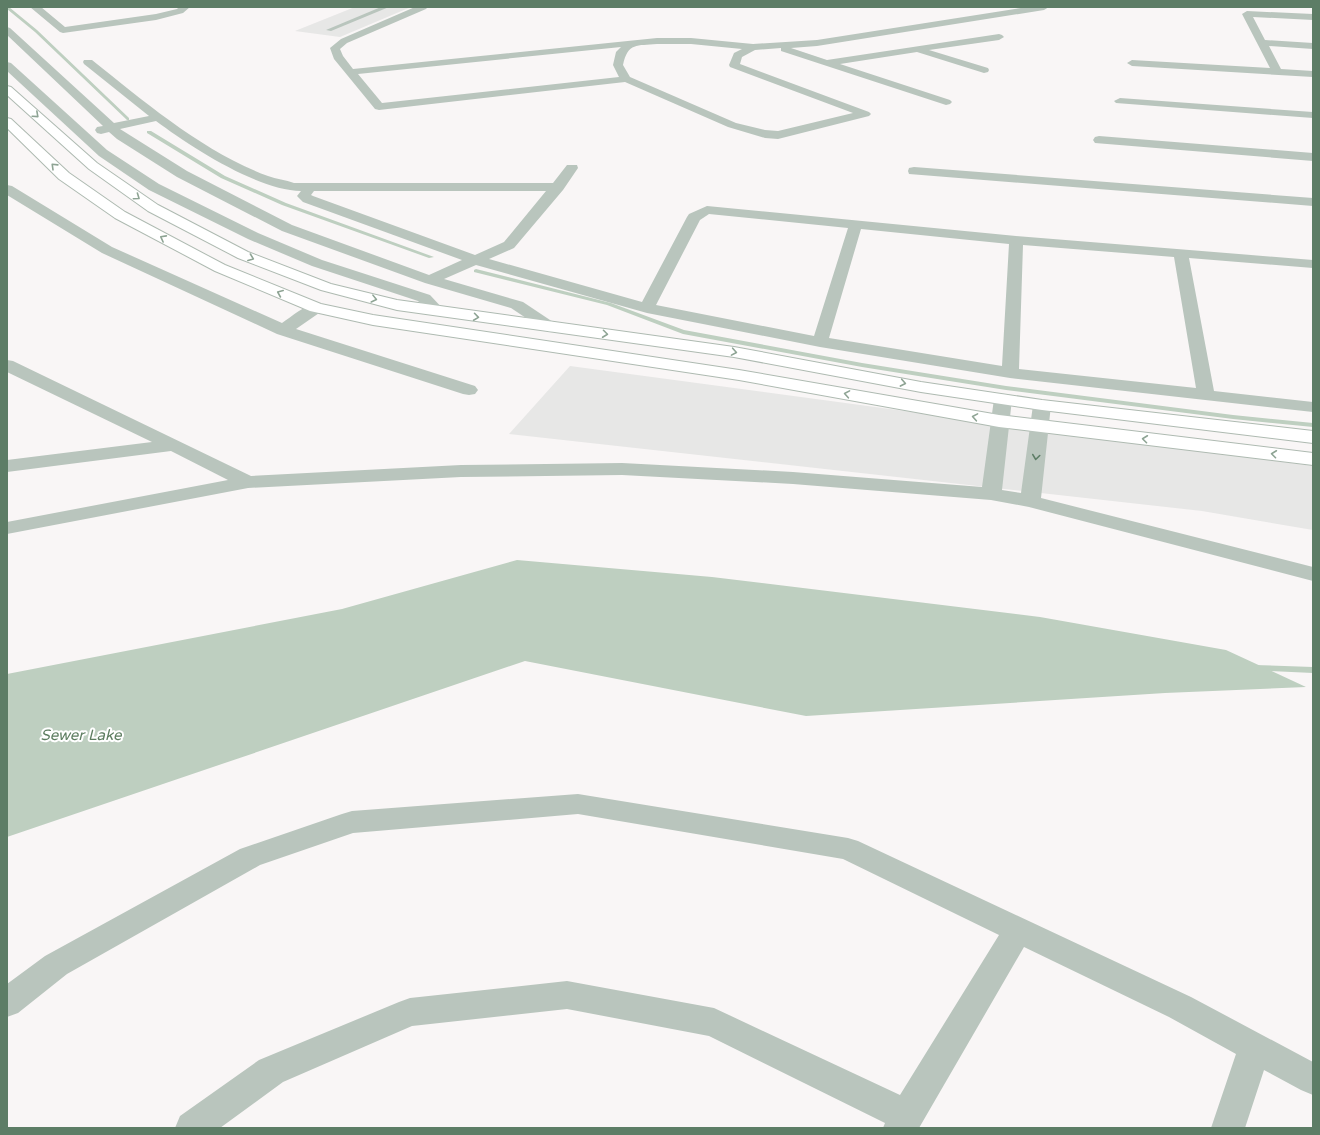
<svg xmlns="http://www.w3.org/2000/svg" width="1320" height="1135" viewBox="0 0 1320 1135" font-family="'Varela Round',sans-serif">
<rect width="100%" height="100%" fill="#f9f6f6"/>
<g fill="#e7e7e6">
<polygon points="355,7 411,7 340,37 295,31"/>
<polygon points="570,366 1313,466 1313,530 1202,511 509,434"/>
</g>
<polygon fill="#becfc0" points="517,560 712,577 1040,617 1226,650 1306,687 1165,693 806,716 525,661 7,837 7,674 342,609"/>
<g fill="none" stroke-linecap="round" stroke-linejoin="round">
<g fill="#becfc0" fill-rule="evenodd">
<polygon points="7,7 9,7 37,30 129,118 129,120 127,120 35,32 7,9"/>
<polygon points="147,131 151,131 225,176 286,203 434,257 429,258 282,205 221,178 147,133"/>
<polygon points="476,269 611,303 684,330 862,363 1006,386 1233,415 1313,423 1313,427 1233,419 1006,390 862,367 683,334 607,305 474,272 474,270"/>
<polygon points="1254,665 1313,667 1313,673 1251,670 1250,668 1251,666"/>
</g>
<g stroke="#aebab1" stroke-width="2">
<g id="primary">
<polygon points="7,86 11,87 97,163 158,205 248,252 331,284 397,300 734,347 921,382 1042,400 1313,431 1313,443 1042,410 921,392 734,357 397,310 321,290 238,258 148,211 89,169 7,95"/>
<polygon points="7,118 11,119 69,173 125,212 225,265 321,304 373,315 739,370 999,415 1313,453 1313,465 999,427 739,380 373,325 310,311 215,271 115,218 59,179 7,128"/>
</g>
</g>
<polygon fill="#b9c5bd" fill-rule="evenodd" points="381,7 389,7 331,31 326,30"/>
<g fill="#b9c5bd" fill-rule="evenodd">
<polygon points="30,7 41,7 65,27 156,14 177,9 179,7 190,7 183,13 156,20 63,33 60,32"/>
<path d="M415,7h13l-2,2 -79,34 -7,6 3,7 10,13 304,-31h34l62,6 64,-4 210,-33h22l-5,3 -227,36 -26,2 36,12 172,-26 3,1 2,2 -5,3 -70,10 59,18 1,2 -1,2 -4,1 -67,-21 -77,12 110,36 2,2 -2,2 -4,1 -165,-54v-3l-26,2 -13,7 -2,7 129,48 2,2 -2,2 -91,23 -13,-1 -37,-11 -103,-45 -246,28 -4,-1 -41,-50 -4,-11 11,-9zM657,44h34l51,5 -8,4 -5,12 1,2 123,46 -75,18 -13,-1 -29,-7 -106,-46 -7,-12c5,-23 14,-19 34,-21zM621,47l-5,5 -3,13 6,12 -237,26 -24,-29z"/>
<polygon points="1247,11 1313,14 1313,20 1253,17 1265,40 1313,43 1313,49 1269,46 1281,69 1313,71 1313,77 1132,66 1127,63 1132,60 1270,68 1242,14"/>
<path d="M7,27l3,1 104,95 35,-7 -65,-52 -1,-2 1,-2h8c53,42 111,92 176,116 8,3 18,4 26,7h259l14,-18h10l1,3 -15,22 -49,58 -25,11 153,43 45,-85 2,-3 18,-8 309,30 297,24v8l-124,-10 25,133 99,11v10l-303,-34 -190,-31 -173,-34 -171,-48 -32,14 79,23 33,22 2,3 -2,3 -6,2 -6,-2 -33,-22 -86,-25 -143,-52 -105,-54 -60,-38 -8,-7 -8,2 -4,-1 -2,-3 2,-3 6,-1 -96,-91zM156,121c35,26 101,69 145,70l-4,5 6,6 159,58 -33,15 -137,-50 -105,-54 -67,-42zM314,191h232l-42,51 -29,13 -162,-59 -2,-1zM709,214l139,14 -34,108 -158,-31 44,-85zM861,229l148,15 -7,122 -173,-28zM1023,245l151,12 22,131 -177,-19z"/>
<path d="M7,62l4,1 96,87 52,34 99,49 64,27 108,35 15,16 -2,3c-12,3 -17,-5 -25,-13l-106,-35 -64,-27 -99,-49 -50,-34 -92,-85z"/>
<polygon points="1120,98 1313,112 1313,118 1116,103 1114,101"/>
<polygon points="1099,136 1313,153 1313,161 1095,143 1093,140 1095,137"/>
<polygon points="914,167 1313,198 1313,206 909,174 908,171 909,168"/>
<path d="M7,185l5,1 100,61 170,76c11,-7 26,-22 40,-18l2,3 -2,3 -26,18 179,57 3,4 -3,4 -6,1 -6,-1 -186,-60 -175,-81 -95,-58z"/>
<polygon points="7,360 13,361 251,476 461,465 622,463 793,472 982,487 994,399 997,395 1003,394 1009,395 1012,399 1002,490 1021,493 1033,405 1036,401 1042,400 1048,401 1051,405 1041,498 1313,567 1313,581 1029,507 991,500 793,484 622,475 461,477 248,488 7,534 7,522 228,480 171,451 7,472 7,460 152,442 7,372"/>
<polygon points="578,794 848,838 858,841 1191,997 1313,1062 1313,1095 1301,1090 1264,1070 1245,1128 1211,1128 1236,1054 1169,1017 1024,947 919,1128 883,1128 885,1123 709,1036 567,1009 412,1026 283,1082 220,1128 175,1128 180,1116 259,1060 399,1002 410,998 567,981 714,1008 900,1095 999,935 843,859 578,814 353,833 260,865 67,974 18,1013 7,1017 7,984 45,956 240,849 342,814 352,811"/>
</g>
<use href="#primary" fill="#fff" fill-rule="evenodd"/>
</g>
<defs><path id="oneway-chevron" d="M-2-3.5L2.5 0L-2 3.5" fill="none" stroke-width="1.6" stroke-linecap="round" stroke-linejoin="round"/></defs>
<g stroke="#8ea494">
<use href="#oneway-chevron" transform="translate(36 115) rotate(42)"/>
<use href="#oneway-chevron" transform="translate(54 166) rotate(-136)"/>
<use href="#oneway-chevron" transform="translate(137 197) rotate(35)"/>
<use href="#oneway-chevron" transform="translate(163 238) rotate(-152)"/>
<use href="#oneway-chevron" transform="translate(251 258) rotate(21)"/>
<use href="#oneway-chevron" transform="translate(280 293) rotate(-157)"/>
<use href="#oneway-chevron" transform="translate(374 299) rotate(14)"/>
<use href="#oneway-chevron" transform="translate(476 317) rotate(8)"/>
<use href="#oneway-chevron" transform="translate(605 334) rotate(7)"/>
<use href="#oneway-chevron" transform="translate(734 352) rotate(10)"/>
<use href="#oneway-chevron" transform="translate(903 383) rotate(11)"/>
<use href="#oneway-chevron" transform="translate(847 394) rotate(-170)"/>
<use href="#oneway-chevron" transform="translate(975 417) rotate(-170)"/>
<use href="#oneway-chevron" transform="translate(1145 439) rotate(-173)"/>
<use href="#oneway-chevron" transform="translate(1274 454) rotate(-173)"/>
</g>
<use stroke="#5d7d66" href="#oneway-chevron" transform="translate(1036 457) rotate(98)"/>
<g text-anchor="middle" stroke-width="4" stroke-linejoin="round" paint-order="stroke">
<g font-size="15" font-style="italic" fill="#5d7d60" stroke="#fff">
<text x="81" y="740">Sewer Lake</text>
</g>
</g>
<rect width="1320" height="1135" fill="none" stroke="#5d7d66" stroke-width="16"/>
</svg>
